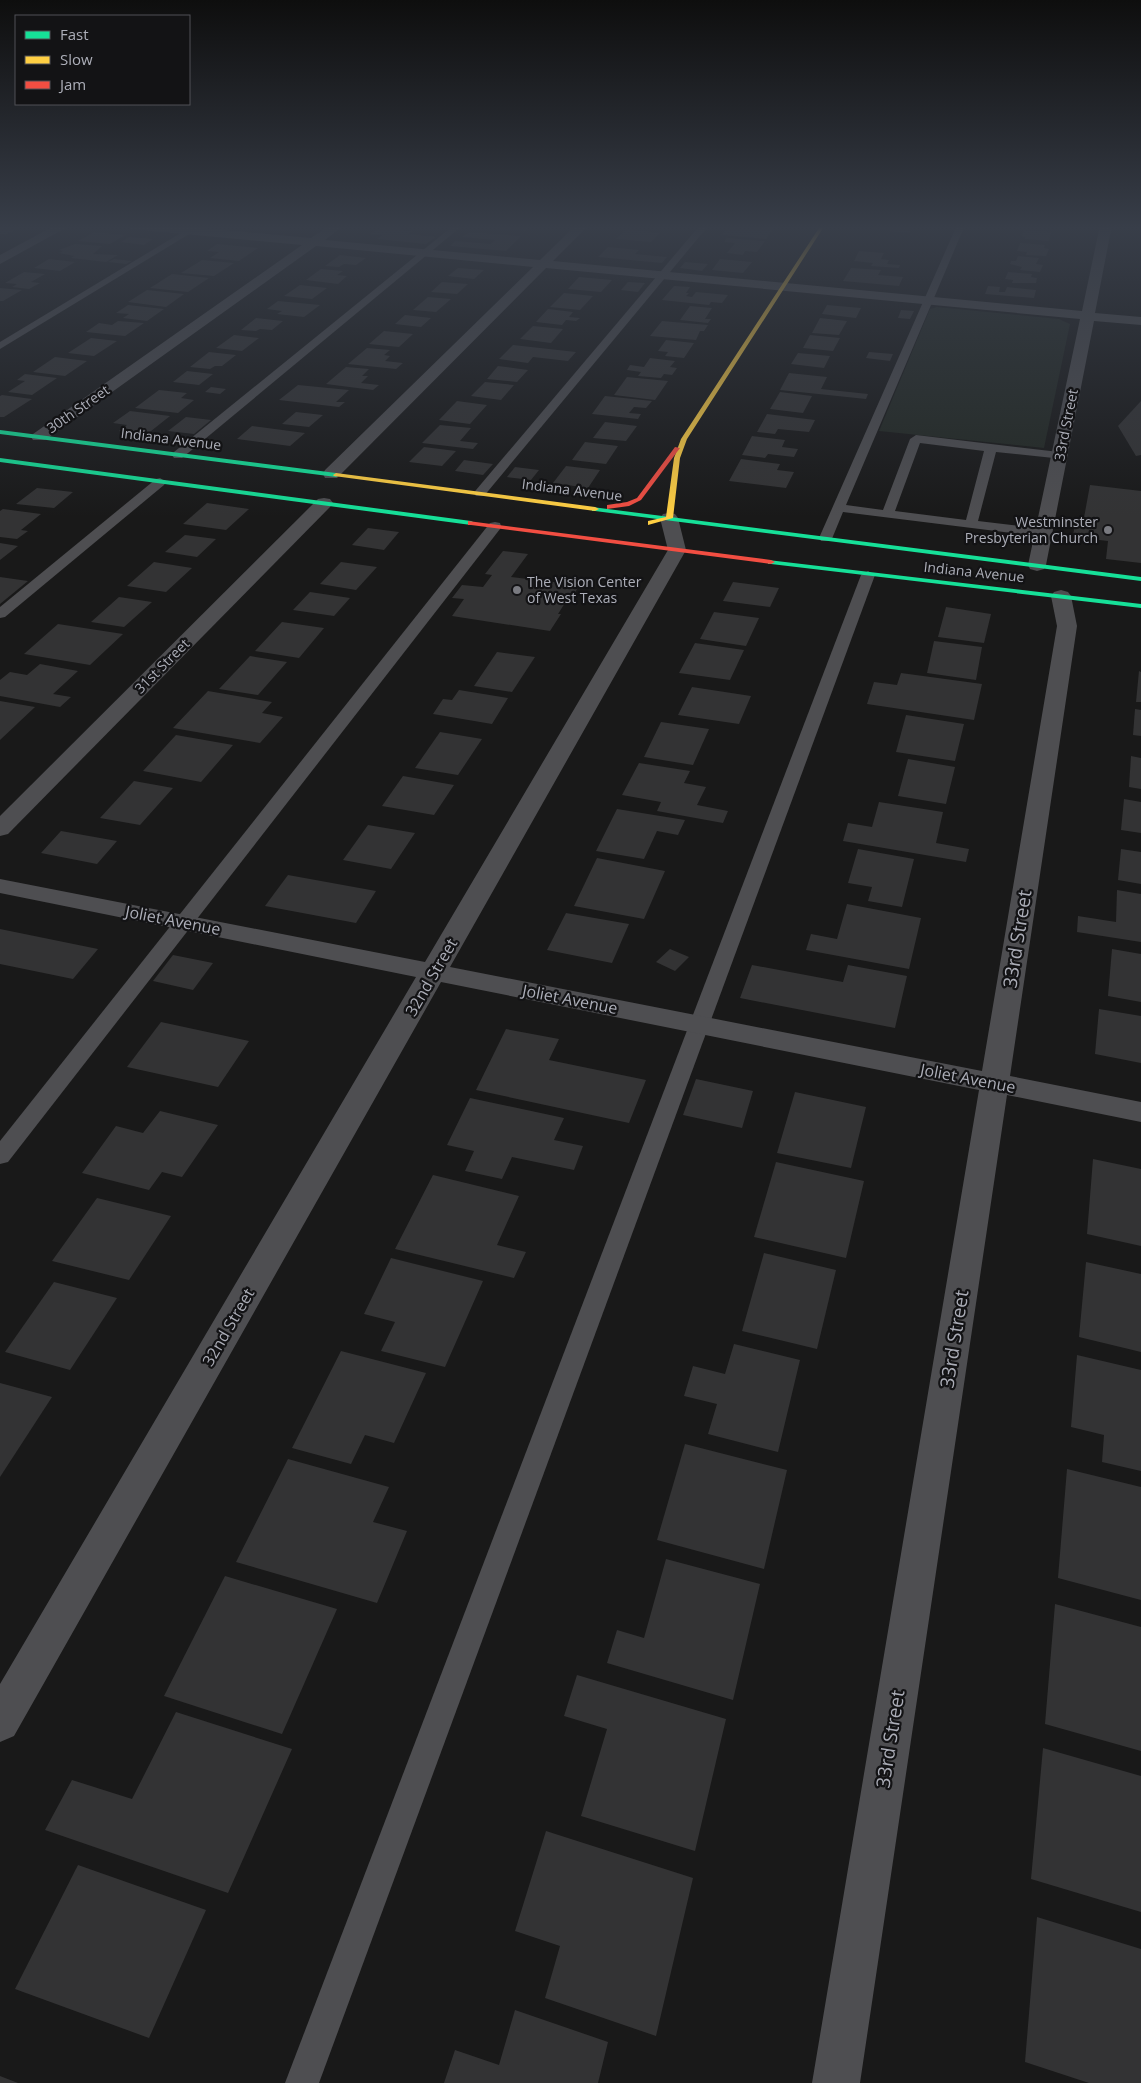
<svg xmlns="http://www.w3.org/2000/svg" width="1141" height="2083" viewBox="0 0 1141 2083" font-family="'Open Sans',sans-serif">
<rect width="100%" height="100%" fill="#191919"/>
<polygon fill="#232924" points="937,307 1059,319 1070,324 1044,448 879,431 930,309"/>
<g fill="#333334">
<polygon points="0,225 25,225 7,234 0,234"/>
<polygon points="260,225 295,225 285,231 255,229"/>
<polygon points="383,225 407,227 402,230 412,231 409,234 436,237 426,244 377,239 382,235 370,234"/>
<polygon points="500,225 533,225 526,231 496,229"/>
<polygon points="874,225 914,225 909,233 871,229"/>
<polygon points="750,226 774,228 766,239 722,235 728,227 748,229"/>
<polygon points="626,229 660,233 651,242 616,239"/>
<polygon points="1024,230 1051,232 1049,241 1025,239 1025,237 1022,236"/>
<polygon points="94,232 125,235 110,244 78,241"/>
<polygon points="469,232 521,236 506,251 450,246 455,241 491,244 495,240 462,237"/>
<polygon points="129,237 153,239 144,245 121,242"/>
<polygon points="727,238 765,241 757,252 745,251 743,255 727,253 735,243 724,242"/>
<polygon points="1020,243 1045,245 1044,248 1049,249 1046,256 1026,255 1027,252 1017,251"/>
<polygon points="75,244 102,246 93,254 118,255 106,262 71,258 74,256 59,253 63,251 59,250"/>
<polygon points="217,244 258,248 239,261 210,258 219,252 207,251"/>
<polygon points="608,247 639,250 635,254 667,257 662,263 598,257"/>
<polygon points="859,251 884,253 881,259 889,260 887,264 900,265 899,268 871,266 873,263 854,261"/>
<polygon points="340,255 366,258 356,265 344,264 339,267 325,266"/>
<polygon points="1018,256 1039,258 1036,264 1043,265 1040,272 1020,270 1022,267 1010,264 1011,261 1016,261"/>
<polygon points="49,259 75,262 60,271 34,268"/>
<polygon points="114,259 132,261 126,264 108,262"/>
<polygon points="720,259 752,262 743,273 712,270"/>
<polygon points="202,260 234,263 214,276 181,273"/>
<polygon points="685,262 708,264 702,271 680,268"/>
<polygon points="458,268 484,270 474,279 448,276"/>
<polygon points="851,268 881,270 878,275 903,277 899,286 843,281"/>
<polygon points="321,269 343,271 337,275 347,276 338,284 306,280"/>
<polygon points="24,272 45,274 31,282 40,283 29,289 12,287 17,284 5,283"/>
<polygon points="1008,272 1032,274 1031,277 1037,278 1036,283 1012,283 1013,280 1005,279"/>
<polygon points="172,274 209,278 188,292 150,288"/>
<polygon points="579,277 612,280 601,292 568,289"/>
<polygon points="442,282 468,284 457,294 431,292"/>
<polygon points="628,282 645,283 638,292 621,290"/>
<polygon points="300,285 327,288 312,299 284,296"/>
<polygon points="674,286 690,287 686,293 689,293 686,296 692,297 696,292 728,295 722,303 711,302 709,305 662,300"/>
<polygon points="988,286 1000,287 999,292 1005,292 1007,287 1036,290 1034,298 985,294"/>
<polygon points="0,288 22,290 3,301 0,301"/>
<polygon points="147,290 184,294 166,307 128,302"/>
<polygon points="564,293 593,296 580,310 550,307"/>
<polygon points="428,297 451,299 436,312 413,310"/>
<polygon points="278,301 320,305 304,317 277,314 282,311 267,309"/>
<polygon points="128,305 164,309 147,321 123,318 129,314 116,313"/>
<polygon points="827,305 861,308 856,318 822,314"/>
<polygon points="690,306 712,308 705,319 711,319 708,323 680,320"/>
<polygon points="548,309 573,312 569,317 580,318 576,321 566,320 562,325 536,322"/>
<polygon points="901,310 914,311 910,319 898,318"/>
<polygon points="405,315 431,318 421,327 395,324"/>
<polygon points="256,318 283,321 272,330 260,329 256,331 241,330"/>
<polygon points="820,318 847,321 839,335 812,333"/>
<polygon points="118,321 144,323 125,336 86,332 99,323 112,325"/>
<polygon points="662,321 708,325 704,331 700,331 696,340 650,336"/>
<polygon points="533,326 563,329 551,343 520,339"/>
<polygon points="384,331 413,334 399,347 369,344"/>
<polygon points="234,335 259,338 242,351 216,348"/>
<polygon points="810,335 840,338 833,351 803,348"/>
<polygon points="91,338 117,341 94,356 68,353"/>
<polygon points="666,340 694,343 684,358 665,356 668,352 658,351"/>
<polygon points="513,345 576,352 568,361 533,357 528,363 499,359"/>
<polygon points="367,348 390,350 384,355 390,356 385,361 403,363 396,369 348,364"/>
<polygon points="209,352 236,355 222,366 215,366 210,369 190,367"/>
<polygon points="869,352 893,354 890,361 866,358"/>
<polygon points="798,353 830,356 824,368 791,364"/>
<polygon points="55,357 87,361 65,376 33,372"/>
<polygon points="650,358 675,361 670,367 677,368 672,375 664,374 661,378 638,376 641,372 627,370 630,365 644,367"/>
<polygon points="498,366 528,370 517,382 487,379"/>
<polygon points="346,367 369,369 362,376 368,376 361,383 379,385 373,390 326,384"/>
<polygon points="187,371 213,374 199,385 173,382"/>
<polygon points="789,373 827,377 821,389 868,394 866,399 780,390"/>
<polygon points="25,374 57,378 32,395 8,392 25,381 17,380"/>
<polygon points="627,377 668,381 655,400 614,395"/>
<polygon points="485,382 514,385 501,400 471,396"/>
<polygon points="298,385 349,390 336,402 345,402 339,407 279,400"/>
<polygon points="211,387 226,389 220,394 205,392"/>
<polygon points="159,390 187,393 181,398 194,400 178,413 135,408"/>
<polygon points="780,392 812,396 803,413 770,409"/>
<polygon points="2,395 32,399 4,417 0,417 0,396"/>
<polygon points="605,396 652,401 646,408 634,407 629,413 641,414 638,419 592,414"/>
<polygon points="457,401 487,405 470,424 439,420"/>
<polygon points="1141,401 1141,455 1136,456 1118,426"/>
<polygon points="130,411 170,416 146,435 119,431 127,425 113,423"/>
<polygon points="296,412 323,415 309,427 282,424"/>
<polygon points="767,414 815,420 809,432 778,429 775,434 757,432"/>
<polygon points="186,417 211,420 194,434 168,431"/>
<polygon points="605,422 637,426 626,441 593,438"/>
<polygon points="440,425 471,428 460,441 478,443 473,449 422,443"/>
<polygon points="252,426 305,433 290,446 237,439"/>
<polygon points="752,436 785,440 782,447 798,449 794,457 768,454 765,458 742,455"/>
<polygon points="585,442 618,446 606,464 572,460"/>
<polygon points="424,447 456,451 442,466 409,462"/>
<polygon points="741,459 780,464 777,470 794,472 786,488 729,481"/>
<polygon points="464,460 493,464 483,475 455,471"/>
<polygon points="566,466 600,470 588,488 553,483"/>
<polygon points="515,467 539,470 531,480 507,477"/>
<polygon points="1090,485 1141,491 1141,563 1106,559 1108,541 1073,537 1075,522 1083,523"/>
<polygon points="37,488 73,492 54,508 16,504"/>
<polygon points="207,503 249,509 226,530 183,524"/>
<polygon points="3,509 41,514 21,530 28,531 17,539 0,537 0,511"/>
<polygon points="368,528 399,532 384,550 352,545"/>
<polygon points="185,535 216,539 197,557 165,552"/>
<polygon points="0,543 18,546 0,560"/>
<polygon points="503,551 528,554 511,577 579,585 575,593 572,592 558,614 561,614 550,631 452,616 464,599 452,598 462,585 483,587 492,575 485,574"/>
<polygon points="154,562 192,568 166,592 127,586"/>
<polygon points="341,562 377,567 356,590 320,584"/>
<polygon points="0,577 28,581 0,604"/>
<polygon points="733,582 779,588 770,607 723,601"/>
<polygon points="310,592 350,598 334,616 293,610"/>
<polygon points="119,597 152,602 124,627 91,622"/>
<polygon points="946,607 991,614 984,643 938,637"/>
<polygon points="714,612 759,618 746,646 700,639"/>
<polygon points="282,622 324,628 299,658 255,651"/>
<polygon points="58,624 123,634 90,665 24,654"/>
<polygon points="934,641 982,647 976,680 927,673"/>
<polygon points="695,643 744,650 730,680 679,673"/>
<polygon points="497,652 535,657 512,692 474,686"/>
<polygon points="250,656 287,662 258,695 219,689"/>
<polygon points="40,664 78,671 53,694 71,697 60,707 0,696 0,680 10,672 27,675"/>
<polygon points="1139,671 1141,672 1141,702 1136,702"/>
<polygon points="901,673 982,684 974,720 867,704 874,682 897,685"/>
<polygon points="692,687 751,696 739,724 678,715"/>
<polygon points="459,690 508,698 492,724 433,714 443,699 452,700"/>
<polygon points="208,691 272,702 262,713 283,717 260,743 173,728"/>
<polygon points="0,701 35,707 0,740"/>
<polygon points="1135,709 1141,710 1141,736 1133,735"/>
<polygon points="906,715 964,724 955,761 896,752"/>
<polygon points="661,722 709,729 693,765 644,757"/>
<polygon points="440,732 482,739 458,775 415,768"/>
<polygon points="176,735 233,745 201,782 143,771"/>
<polygon points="1131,756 1141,758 1141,789 1129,787"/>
<polygon points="908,759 955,767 946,804 898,796"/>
<polygon points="639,763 690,771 684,783 706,787 697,805 728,811 723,823 657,811 661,802 622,795"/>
<polygon points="403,776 454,785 434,815 382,806"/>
<polygon points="134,781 173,788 140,825 100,818"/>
<polygon points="1124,799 1141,802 1141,833 1121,830"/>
<polygon points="879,802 943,812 936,843 969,849 966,862 843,841 848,823 872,827"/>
<polygon points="617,809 685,820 678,835 657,831 644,859 596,851"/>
<polygon points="368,825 415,833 391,869 343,860"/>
<polygon points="61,831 117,841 97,864 41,853"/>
<polygon points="858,849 914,859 902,907 868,901 872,887 848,883"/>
<polygon points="1121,849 1141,852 1141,884 1118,880"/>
<polygon points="597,858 665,871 644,919 574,906"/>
<polygon points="288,875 376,891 356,923 265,906"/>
<polygon points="1117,890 1141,894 1141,942 1077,932 1078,916 1116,922"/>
<polygon points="847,904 921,918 909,969 806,950 811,934 837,939"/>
<polygon points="566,913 629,924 612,963 547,950"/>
<polygon points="0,929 98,949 73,979 0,964"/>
<polygon points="670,949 689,957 675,971 656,962"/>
<polygon points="1112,949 1141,954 1141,1002 1108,996"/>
<polygon points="173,955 213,963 193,990 153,981"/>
<polygon points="752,965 843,982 848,965 907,976 895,1028 740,998"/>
<polygon points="1099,1009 1141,1016 1141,1063 1095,1054"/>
<polygon points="161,1022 249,1041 218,1087 127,1067"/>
<polygon points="506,1029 559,1039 549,1060 646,1080 629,1123 476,1090"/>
<polygon points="696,1079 753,1091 742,1128 683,1115"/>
<polygon points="795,1092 866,1107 851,1168 777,1153"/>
<polygon points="470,1098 564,1118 554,1140 583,1146 574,1170 512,1157 502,1179 465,1171 474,1151 447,1145"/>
<polygon points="160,1111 218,1125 182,1177 162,1172 149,1190 82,1173 116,1126 143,1133"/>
<polygon points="1093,1159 1141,1169 1141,1246 1087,1234"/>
<polygon points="776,1162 864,1181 846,1258 754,1237"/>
<polygon points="433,1175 519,1196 497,1245 526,1252 514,1278 395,1249"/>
<polygon points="97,1198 171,1216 129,1280 52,1261"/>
<polygon points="764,1253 836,1270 817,1349 742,1331"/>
<polygon points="391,1258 483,1281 445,1367 381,1351 395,1322 364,1314"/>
<polygon points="1086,1262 1141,1274 1141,1352 1079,1337"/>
<polygon points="54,1282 117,1298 70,1370 5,1352"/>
<polygon points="734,1344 800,1360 778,1452 708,1434 717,1404 684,1396 693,1366 725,1374"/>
<polygon points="341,1351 426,1373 394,1443 365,1435 351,1464 292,1448"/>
<polygon points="1077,1355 1141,1370 1141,1471 1102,1462 1104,1435 1071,1427"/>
<polygon points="0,1383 52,1397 0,1477"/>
<polygon points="685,1444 787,1470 764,1569 657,1540"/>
<polygon points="288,1459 389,1487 373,1522 407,1531 377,1603 236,1562"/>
<polygon points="1067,1469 1141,1487 1141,1600 1058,1578"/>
<polygon points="666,1559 760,1584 733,1700 607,1663 617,1630 644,1638"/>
<polygon points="225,1576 337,1609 282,1734 164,1696"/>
<polygon points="1055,1604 1141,1627 1141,1751 1045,1724"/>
<polygon points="577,1675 726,1719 695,1851 581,1816 607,1729 564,1716"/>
<polygon points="176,1712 292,1749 228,1893 45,1830 72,1780 132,1799"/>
<polygon points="1043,1748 1141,1776 1141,1912 1031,1879"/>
<polygon points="546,1831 693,1878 656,2036 545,1998 560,1946 515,1931"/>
<polygon points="78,1865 206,1910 149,2038 15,1989"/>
<polygon points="1037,1917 1141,1949 1141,2083 1089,2083 1025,2062"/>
<polygon points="515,2010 608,2042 598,2083 444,2083 455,2050 499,2065"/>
<polygon points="0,2076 18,2083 0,2083"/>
</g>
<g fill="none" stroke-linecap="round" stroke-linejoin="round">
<g fill="#4e4e51" fill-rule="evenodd">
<polygon points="194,225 204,225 0,349 0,342"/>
<polygon points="454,225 463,225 182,458 174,458 172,455 174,452"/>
<polygon points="700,225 709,225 484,496 476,496 474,493 476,490"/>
<path d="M957,225h8l-119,280 37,5 27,-71 6,-4 143,17 4,1 2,3 -2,3 -67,-7 -18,69 66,8 6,4 -6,4 -201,-25 -12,29h-10l-2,-3zM920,443l64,8 -18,69 -71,-9z"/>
<polygon points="160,478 166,482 164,485 5,617 0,618 0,607 156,479"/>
<polygon points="495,522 500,523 501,526 500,529 8,1162 0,1164 0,1141 490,523"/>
<polygon points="868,571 875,575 319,2083 285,2083 861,575"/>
</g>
<g fill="#4e4e51" fill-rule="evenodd">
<polygon points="56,225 71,225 0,264 0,255"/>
<polygon points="125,225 169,225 311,238 330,225 344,225 325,240 540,260 576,225 589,225 553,261 1082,311 1100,225 1112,225 1095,313 1141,317 1141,325 1094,321 1046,565 1044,569 1037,571 1030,569 1028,565 1080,319 546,268 337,478 325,478 323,474 325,470 533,267 316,246 45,440 33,440 31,437 33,434 302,245 131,229"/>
<polygon points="324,498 330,499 333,503 330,507 8,834 0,836 0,816 318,499"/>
<polygon points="669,513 675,514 678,518 686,550 450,967 982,1071 1057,626 1051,596 1054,592 1061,590 1068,592 1071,596 1077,626 1010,1076 1141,1102 1141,1122 1007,1095 860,2083 812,2083 979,1090 441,982 14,1736 0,1742 0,1684 416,977 0,893 0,879 425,962 668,550 660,518 663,514"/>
</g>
<g fill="#16e098" fill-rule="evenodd">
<polygon points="0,430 336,473 339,475 336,477 0,434"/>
<polygon points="0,458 471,521 475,523 471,525 0,462"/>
<polygon points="592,507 1141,577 1141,581 595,511 592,511"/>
<polygon points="768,560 1141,604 1141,608 771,564 768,564"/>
</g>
<g fill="#ffcf43" fill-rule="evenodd">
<polygon points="821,225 825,225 687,439 680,458 673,518 648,525 648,521 666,517 674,458 681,439"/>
<polygon points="336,473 595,507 599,509 595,511 334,476 333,475"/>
</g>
<g fill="#f24e42" fill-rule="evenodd">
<polygon points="675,447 680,448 641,500 629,506 607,509 607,505 627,502 637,498"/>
<polygon points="468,521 771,560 775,562 771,564 471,525 468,525"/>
</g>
</g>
<linearGradient id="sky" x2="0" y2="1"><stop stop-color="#0e0e0e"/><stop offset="0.44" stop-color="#383e49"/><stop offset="1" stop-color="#383e49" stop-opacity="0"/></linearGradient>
<rect width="1141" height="517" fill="url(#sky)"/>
<g fill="#797a80" stroke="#131315" stroke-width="2">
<circle cx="1108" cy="530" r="5"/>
<circle cx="517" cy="590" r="5"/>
</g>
<g text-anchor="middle" stroke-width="4.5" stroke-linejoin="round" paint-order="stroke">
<g font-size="14" fill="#acaeb8" stroke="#131315">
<text transform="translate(78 409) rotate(-35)" y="5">30th Street</text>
<text transform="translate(1066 425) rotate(-79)" y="5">33rd Street</text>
<text transform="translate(171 439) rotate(7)" y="5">Indiana Avenue</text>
<text transform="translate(572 490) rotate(7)" y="5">Indiana Avenue</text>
<text transform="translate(974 572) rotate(6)" y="5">Indiana Avenue</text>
<text transform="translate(162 666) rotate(-45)" y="5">31st Street</text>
</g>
<g font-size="14" fill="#acaeb8" stroke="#131315" text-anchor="end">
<text x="1098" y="527">Westminster<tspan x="1098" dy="16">Presbyterian Church</tspan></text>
<text x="527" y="587" text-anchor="start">The Vision Center<tspan x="527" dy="16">of West Texas</tspan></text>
</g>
<g font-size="16" fill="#acaeb8" stroke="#131315">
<text transform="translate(173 920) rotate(11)" y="6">Joliet Avenue</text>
<text transform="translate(431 977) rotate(-60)" y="6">32nd Street</text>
<text transform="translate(570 999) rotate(11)" y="6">Joliet Avenue</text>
<text transform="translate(968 1078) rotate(11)" y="6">Joliet Avenue</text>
<text transform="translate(228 1327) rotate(-60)" y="6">32nd Street</text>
</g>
<g font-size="19" fill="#acaeb8" stroke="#131315">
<text transform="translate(1017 939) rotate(-81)" y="7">33rd Street</text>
<text transform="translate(954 1339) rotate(-81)" y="7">33rd Street</text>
<text transform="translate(890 1739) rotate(-81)" y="7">33rd Street</text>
</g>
</g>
<rect x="15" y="15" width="175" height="90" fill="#131315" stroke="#505156"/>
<rect x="25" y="31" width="25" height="8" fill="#16e098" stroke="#505156"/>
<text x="60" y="40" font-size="15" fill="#acaeb8">Fast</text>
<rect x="25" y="56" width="25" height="8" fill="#ffcf43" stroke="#505156"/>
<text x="60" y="65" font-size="15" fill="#acaeb8">Slow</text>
<rect x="25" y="81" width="25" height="8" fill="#f24e42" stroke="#505156"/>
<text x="60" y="90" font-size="15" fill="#acaeb8">Jam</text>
</svg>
